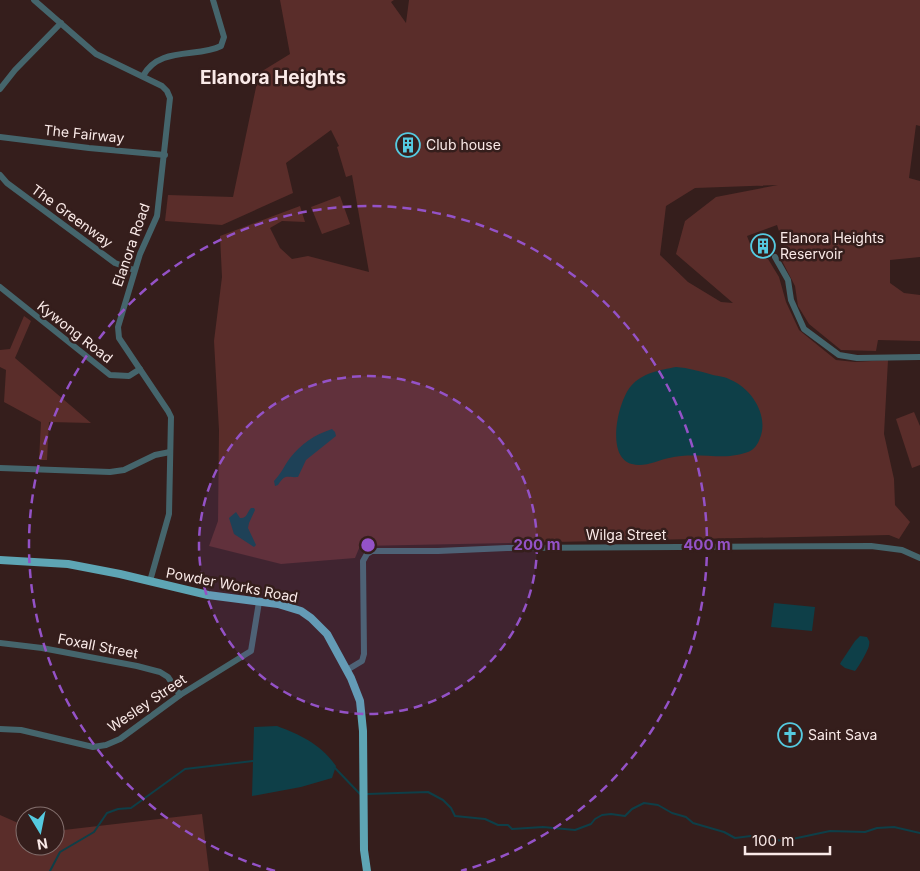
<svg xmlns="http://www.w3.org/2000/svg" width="920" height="871" viewBox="0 0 920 871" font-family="Inter,sans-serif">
<rect width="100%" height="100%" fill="#351e1c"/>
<g fill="#5a2d2a" fill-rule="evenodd">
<path d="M280,0h114l-3,2 15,21 3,-23h511v126l-4,-1 -7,53 11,3v76l-30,3v23l14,10 16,2v46l-42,-1 -2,11 -35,-1 -32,-26 -11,-18 -3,-20 -16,-31 7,-2 -9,-28 -30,11 8,21 13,2 11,18 7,25 13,28 37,30 19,2 33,-2 -4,74 10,45 1,26 15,17 -11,17 -10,-4 -529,11 -5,12 -74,6 -72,-18 9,-25 1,-91 -5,-89 8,-64 -2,-41 80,-30 5,16 -23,-1 -12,7 10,20 12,11 16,-3 61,16 -17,-97 -6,2 -9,-30 2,-1 -8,-16 -45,33 7,30 -71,32 -57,-4 3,-26 65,2 26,-124 31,-19zM778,185l-62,12 -31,24 -9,33 57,49 -12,-1 -33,-20 -28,-27 6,-49 29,-18z"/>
<polygon points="340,196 350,224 322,234 311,207"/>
<polygon points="24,316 31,321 15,358 91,423 49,422 47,460 39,460 41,422 4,402 6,370 0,367 0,350 10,349"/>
<polygon points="914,412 920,426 920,465 912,468 896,419"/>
<polygon points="202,814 209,871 0,871 0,815 25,826 25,846 55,846 55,831"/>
</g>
<g fill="#0e3f48">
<path d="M676,367c12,1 24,4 37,8 5,1 13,2 18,5 21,9 38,36 29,58 -2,6 -6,12 -12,14 -5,2 -12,3 -18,4 -21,1 -41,-3 -61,2 -11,2 -25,10 -37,6 -27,-7 -14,-63 -1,-78 11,-13 29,-16 45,-19z"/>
<path d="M332,429l3,3 1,4 -30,24 -8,17c-12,1 -12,-4 -20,8l-3,1 -1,-5c7,-7 10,-15 16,-23 11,-14 24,-23 42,-29z"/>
<path d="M251,508h3l1,2 -6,13 -1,5 8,17 -2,2 -20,-13 -5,-16 7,-6 4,6c7,1 7,-6 11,-10z"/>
<polygon points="774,603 815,607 812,631 771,627"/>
<path d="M860,636l7,1c2,4 3,4 2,8 0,4 -11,23 -14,26l-10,-3 -5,-4 1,-2 14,-21z"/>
<path d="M277,726c24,9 43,18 59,40l-4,12 -31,9 -49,9 2,-69z"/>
</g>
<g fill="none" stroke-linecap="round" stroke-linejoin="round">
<g stroke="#0e3f48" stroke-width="2">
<polyline points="335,768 360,794"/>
<polyline points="367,794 428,792 443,800 451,808 455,816 485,819 498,825 508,825 512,829 543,827 575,830 591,824 595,819 602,815 611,814 625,816 632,809 644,803 658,805 672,813 686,817 693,823 724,832 735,838 751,836 783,841 830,831 865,832 877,828 894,827 920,833"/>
<polyline points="50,871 60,852 94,832 107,813 118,809 131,808 185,769 253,761"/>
</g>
<g stroke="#45656c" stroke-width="6">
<polyline points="34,0 96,54 162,86 167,91 170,98 157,216 140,254 118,327 119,338 168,411 171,417 169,514 150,581"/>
<path d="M143,76c16,-30 55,-18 78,-30l3,-9 -11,-37"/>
<polyline points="0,89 15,70 61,23"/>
<polyline points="0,137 89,148 165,155"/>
<polyline points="0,175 7,183 115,263 134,270"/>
<polyline points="775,257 788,280 791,300 804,329 839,355 857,358 920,357"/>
<polyline points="0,287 110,375 129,376 140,369"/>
<polyline points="0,468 110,472 124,470 155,455 170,452"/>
<polyline points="0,643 42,648 137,666 160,672 168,677 180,695"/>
<polyline points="347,670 362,661 364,654 363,561 367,554 372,551 438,551 507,548 871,546 902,550 920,558"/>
<polyline points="0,729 21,730 93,747 106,745 120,739 180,695 251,651 259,602"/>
</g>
<polyline stroke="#5ea5b4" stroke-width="8" points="0,560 68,564 120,574 208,595 278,604 301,611 311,618 327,634 351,678 360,701 363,731 364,850 367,871"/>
</g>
<circle cx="368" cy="545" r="169" fill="#9452c7" fill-opacity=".12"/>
<g fill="none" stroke="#9452c7" stroke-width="2.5" stroke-dasharray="9 6">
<circle cx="368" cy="545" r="169"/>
<path d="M275 871A339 339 0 1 1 461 871"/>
</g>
<defs>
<g id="building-ring" transform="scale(1.25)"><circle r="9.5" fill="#351e1c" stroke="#55cae0" stroke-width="1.5"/><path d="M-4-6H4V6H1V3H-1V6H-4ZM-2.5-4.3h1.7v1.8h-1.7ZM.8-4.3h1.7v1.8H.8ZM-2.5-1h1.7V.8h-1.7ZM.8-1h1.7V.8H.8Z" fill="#55cae0"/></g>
<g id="church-ring" transform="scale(1.25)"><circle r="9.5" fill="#351e1c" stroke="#55cae0" stroke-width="1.5"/><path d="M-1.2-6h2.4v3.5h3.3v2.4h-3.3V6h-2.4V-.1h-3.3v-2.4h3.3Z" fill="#55cae0"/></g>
</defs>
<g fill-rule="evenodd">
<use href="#building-ring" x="408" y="145"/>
<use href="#building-ring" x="763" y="246"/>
<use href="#church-ring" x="790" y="735"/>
</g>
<g text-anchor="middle" stroke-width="5" stroke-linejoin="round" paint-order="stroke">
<g font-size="14" fill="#faeae8" stroke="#351e1c">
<text transform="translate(84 134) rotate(6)" y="5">The Fairway</text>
<text transform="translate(72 216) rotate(36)" y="5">The Greenway</text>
<text transform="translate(131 245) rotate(-71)" y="5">Elanora Road</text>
<text transform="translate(75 332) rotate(38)" y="5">Kywong Road</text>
<text x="626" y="540">Wilga Street</text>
<text transform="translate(232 585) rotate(11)" y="5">Powder Works Road</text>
<text transform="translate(98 646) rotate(11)" y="5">Foxall Street</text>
<text transform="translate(147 703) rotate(-34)" y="5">Wesley Street</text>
</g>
<g font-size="14" fill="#faeae8" stroke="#351e1c" text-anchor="start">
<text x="426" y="150">Club house</text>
<text x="780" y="243">Elanora Heights<tspan x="780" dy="16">Reservoir</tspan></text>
<text x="808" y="740">Saint Sava</text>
</g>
<g font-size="19" font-weight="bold" fill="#faeae8" stroke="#351e1c">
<text x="273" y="84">Elanora Heights</text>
</g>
</g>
<circle cx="368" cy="545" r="8" fill="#9452c7" stroke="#351e1c" stroke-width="2.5"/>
<g font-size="15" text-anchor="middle" font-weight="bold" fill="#9452c7" stroke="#351e1c" stroke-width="5" stroke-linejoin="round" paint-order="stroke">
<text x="537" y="550">200 m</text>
<text x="707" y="550">400 m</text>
</g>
<g transform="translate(40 831) rotate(170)"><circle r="24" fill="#351e1c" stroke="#84706e"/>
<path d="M0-4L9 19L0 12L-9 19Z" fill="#55cae0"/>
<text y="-8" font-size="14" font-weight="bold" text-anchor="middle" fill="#faeae8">N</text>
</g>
<path d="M745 846v8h85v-8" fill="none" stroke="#faeae8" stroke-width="2.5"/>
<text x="752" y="846" font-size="15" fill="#faeae8" stroke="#351e1c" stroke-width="4" paint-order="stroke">100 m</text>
</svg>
